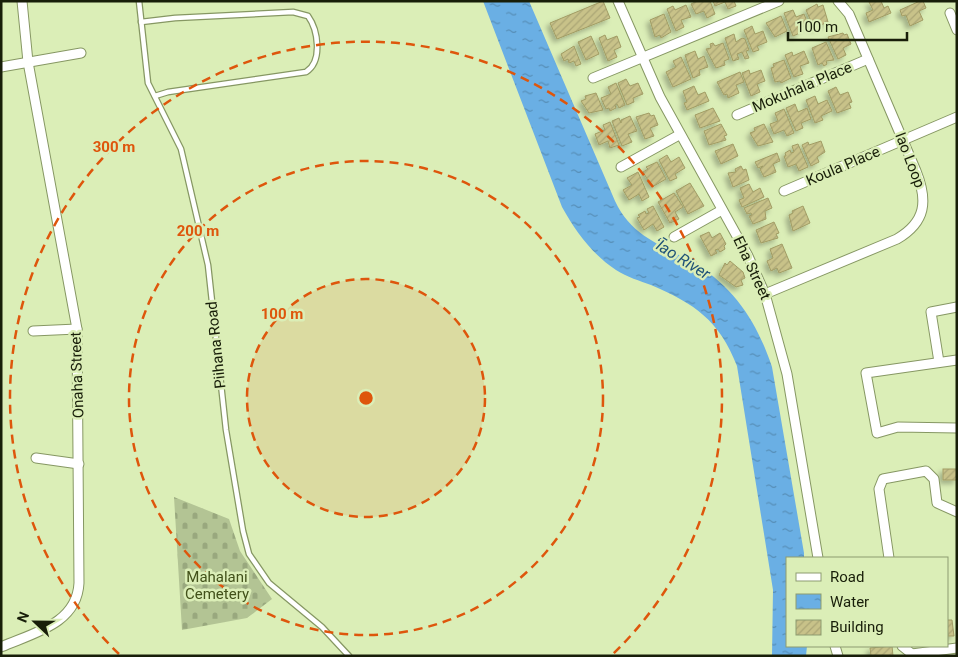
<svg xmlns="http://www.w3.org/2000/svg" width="958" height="657" viewBox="0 0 958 657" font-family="Roboto,sans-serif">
<defs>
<pattern id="cemetery-stones" width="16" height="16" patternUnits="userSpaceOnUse" patternTransform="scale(1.25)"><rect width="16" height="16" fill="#b3c494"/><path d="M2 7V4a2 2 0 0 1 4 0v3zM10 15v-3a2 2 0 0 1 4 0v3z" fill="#99a87e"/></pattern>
<pattern id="water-ripples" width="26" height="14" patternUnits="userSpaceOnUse" patternTransform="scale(1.25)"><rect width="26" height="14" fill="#6aafe4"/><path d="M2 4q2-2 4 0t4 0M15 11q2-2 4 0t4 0" fill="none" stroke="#568eb7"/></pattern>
<pattern id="building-hatch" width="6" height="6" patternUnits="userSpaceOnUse" patternTransform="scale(1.25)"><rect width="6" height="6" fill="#c8c289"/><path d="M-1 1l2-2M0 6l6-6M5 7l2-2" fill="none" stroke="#aba675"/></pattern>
<filter id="shadow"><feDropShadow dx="-3.5" dy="3.5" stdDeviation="2.5" flood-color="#0004"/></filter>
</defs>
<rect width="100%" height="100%" fill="#dbeeb7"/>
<polygon fill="url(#cemetery-stones)" points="174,497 229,519 240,551 272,599 247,618 182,630"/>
<path fill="url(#water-ripples)" d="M483,1h46l86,200c18,38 49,44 82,64 39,24 61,60 75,102l32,186v5h-17v88h20l-1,10h-34l1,-66 -36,-224c-18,-46 -42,-62 -86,-81 -11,-4 -24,-8 -35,-15 -24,-16 -40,-38 -54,-63z"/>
<g fill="url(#building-hatch)" stroke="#a19c64" filter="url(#shadow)">
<polygon points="603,1 610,18 557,39 550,23"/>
<polygon points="697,1 710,1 715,14 707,18 704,11 696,14 691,4"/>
<polygon points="713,1 734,1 736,6 728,9 725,2 715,6"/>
<polygon points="881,1 884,8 888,6 891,13 869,22 866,13 873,10 869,2"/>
<polygon points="920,1 923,1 926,8 919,11 923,20 910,26 906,15 902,16 900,10"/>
<polygon points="817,4 818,7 823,5 828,22 814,28 806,10"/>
<polygon points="686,5 691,17 681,20 684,27 676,31 667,9 673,6 675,10"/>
<polygon points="793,10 796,17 804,14 808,24 798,29 800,33 793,36 784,13"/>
<polygon points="664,14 671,32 661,38 660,35 655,37 650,20"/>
<polygon points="781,16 787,31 775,37 766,23"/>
<polygon points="752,26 755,34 763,31 767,42 757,46 759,50 753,52 744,30"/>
<polygon points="843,33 844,35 847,34 851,44 843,48 846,55 838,59 828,37"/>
<polygon points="734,34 736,42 742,38 745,39 749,50 746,51 749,58 745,59 742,52 737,54 739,59 733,61 725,38"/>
<polygon points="605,35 607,40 617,36 621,47 614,50 617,57 608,61 599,38"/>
<polygon points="591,36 599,54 586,60 578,42"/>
<polygon points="826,42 834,60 826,61 827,64 824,66 822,63 818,65 812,48"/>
<polygon points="713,43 715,46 723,43 729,59 724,61 725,65 716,68 706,49 711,48 710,44"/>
<polygon points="574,46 581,64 576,66 574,61 569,63 568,59 564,61 561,54"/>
<polygon points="695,51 698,59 704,56 708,67 699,70 700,75 693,78 685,55"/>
<polygon points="804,51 809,63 800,66 803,74 794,77 785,55 792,52 793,56"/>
<polygon points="681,57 691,79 673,87 666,72 676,67 673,61"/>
<polygon points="784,60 791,78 781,83 780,81 775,82 771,68 774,67 773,64"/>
<polygon points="749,70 750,74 761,70 765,81 757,84 760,92 751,96 742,73"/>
<polygon points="740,72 744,82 736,85 739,93 728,98 727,94 724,95 717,82"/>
<polygon points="626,79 630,86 638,83 643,94 633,98 634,102 627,105 618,83"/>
<polygon points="616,83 625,105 619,108 617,104 615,105 616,108 610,111 609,108 606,109 601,98 611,94 608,87"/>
<polygon points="694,86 698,95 705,92 709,101 687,110 684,103 687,102 683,91"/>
<polygon points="836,87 840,95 848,92 852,102 849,103 851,108 837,113 828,91"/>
<polygon points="596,93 603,110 589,113 581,101 586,99 585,96"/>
<polygon points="815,96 818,104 827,100 832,111 821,116 823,120 815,123 806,100"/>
<polygon points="795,104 798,112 807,108 811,119 801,123 803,128 796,131 786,108"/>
<polygon points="713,108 720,121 700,128 695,115"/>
<polygon points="784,109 794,133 787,136 784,130 774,134 770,124 778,121 775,113"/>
<polygon points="649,113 651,116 654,115 658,125 650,128 654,136 645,139 636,117"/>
<polygon points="630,116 637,131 628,134 632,142 622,146 612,121 619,118 621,123 621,120"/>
<polygon points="610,122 619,145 610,148 608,141 599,145 595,134 605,130 603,125"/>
<polygon points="721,124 727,135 724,136 726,140 709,145 704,131"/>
<polygon points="764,124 773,142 758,146 750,133 755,131 754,128"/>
<polygon points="821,141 825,152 817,157 819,162 811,166 802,145 808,142 809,145"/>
<polygon points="733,144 738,156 721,164 715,151"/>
<polygon points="798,144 808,167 799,171 796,164 788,167 784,156 786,156 785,153 790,150 791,153 794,152 792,146"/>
<polygon points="777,153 780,161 773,164 776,172 764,177 760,169 763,166 758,168 755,162"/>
<polygon points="667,155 671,162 679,157 685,168 675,174 677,178 670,181 659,160"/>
<polygon points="657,162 666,179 652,187 643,172 648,169 646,167"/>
<polygon points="741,166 743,170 746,169 749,180 733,187 728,173 736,172 735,169"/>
<polygon points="638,172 649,197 642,201 639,194 629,200 623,190 632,185 627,178"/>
<polygon points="690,183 704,206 688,214 676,191"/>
<polygon points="749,184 753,192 760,188 764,197 742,207 739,200 744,198 740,188"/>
<polygon points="674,193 683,207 675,212 679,219 670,223 658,202"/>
<polygon points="768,198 772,208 765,211 766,219 753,224 749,216 752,215 751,213 747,214 744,208"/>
<polygon points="653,206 664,227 657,231 653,224 644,230 637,218 640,217 638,215 645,211 646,214 649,213 647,209"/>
<polygon points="803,206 810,223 793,231 789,215 793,213 792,211"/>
<polygon points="774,222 779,233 776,234 778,238 761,243 756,230"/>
<polygon points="709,232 712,238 720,233 726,244 724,246 725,249 720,252 718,249 715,250 717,253 711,256 700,236"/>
<polygon points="782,244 792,268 779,273 777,268 771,271 767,261 773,258 770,249"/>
<polygon points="730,261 743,272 745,278 741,280 743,285 736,287 719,275 725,263 727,265"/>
<rect x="943" y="469" width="14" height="11"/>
<polygon points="947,620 952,620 954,636 947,636"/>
<polygon points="892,646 893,656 871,656 870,648"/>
</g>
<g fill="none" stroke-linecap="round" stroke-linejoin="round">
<g stroke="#869763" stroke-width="7">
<g id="lane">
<polyline points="139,1 148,83 181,149 208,265 226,430 243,531 249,554 269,583 322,627 349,656"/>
<path d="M141,22l34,-4 118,-6 15,4c10,14 15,45 -2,56l-138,20 -13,4"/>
</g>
</g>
<g stroke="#869763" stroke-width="11">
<g id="street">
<polyline points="618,1 660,97 748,256 765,294 787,374 818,558"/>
<polyline points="950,13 957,30"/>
<polyline points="1,67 81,53"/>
<polyline points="593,78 779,1"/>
<polyline points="737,115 868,59"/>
<polyline points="621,167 679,135"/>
<polyline points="784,191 957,117"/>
<polyline points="674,237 722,210"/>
<path d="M765,294l132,-55c29,-17 31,-38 19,-68l-67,-157 -11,-13"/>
<polyline points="33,331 77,329"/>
<polyline points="957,360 866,373 877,433 898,427 957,428"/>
<polyline points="939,362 931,312 957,307"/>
<polyline points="36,458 79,464"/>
<polyline points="889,558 879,489 883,479 926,471 934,479 937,503 957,512"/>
<polyline points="835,646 838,656"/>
<polyline points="902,646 912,654 957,648"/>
<path d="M1,647c32,-14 76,-23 78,-64l-2,-254 -49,-267 -6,-61"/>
</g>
</g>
<use href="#lane" stroke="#fff" stroke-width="4.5"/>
<use href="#street" stroke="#fff" stroke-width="9"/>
</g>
<circle cx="366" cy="398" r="119" fill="#de560c" fill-opacity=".12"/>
<g fill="none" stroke="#de560c" stroke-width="2.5" stroke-dasharray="9 6">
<circle cx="366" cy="398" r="119"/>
<circle cx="366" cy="398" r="237"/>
<path d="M119 654A356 356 0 1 1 613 654"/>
</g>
<g text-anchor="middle" stroke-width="5" stroke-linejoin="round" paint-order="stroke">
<g font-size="15" fill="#181e09" stroke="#dbeeb7">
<text transform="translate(802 87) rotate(-23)" y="5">Mokuhala Place</text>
<text transform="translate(910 160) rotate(69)" y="5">Iao Loop</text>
<text transform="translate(843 166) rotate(-23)" y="5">Koula Place</text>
<text transform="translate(752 268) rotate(65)" y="5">Eha Street</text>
<text transform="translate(216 345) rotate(-96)" y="5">Piihana Road</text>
<text transform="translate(77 375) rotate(-92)" y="5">Onaha Street</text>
</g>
<g font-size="15" fill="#42511a" stroke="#dbeeb7">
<text x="217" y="582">Mahalani<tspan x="217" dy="17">Cemetery</tspan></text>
</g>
<g font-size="16" font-style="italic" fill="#205377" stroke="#dbeeb7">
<text transform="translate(682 258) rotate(32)" y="6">ʻĪao River</text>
</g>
</g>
<circle cx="366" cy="398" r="8" fill="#de560c" stroke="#dbeeb7" stroke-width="2.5"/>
<g font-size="15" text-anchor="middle" font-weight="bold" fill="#de560c" stroke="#dbeeb7" stroke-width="5" stroke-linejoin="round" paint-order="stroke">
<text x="114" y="152">300 m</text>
<text x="198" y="236">200 m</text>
<text x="282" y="319">100 m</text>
</g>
<rect width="958" height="657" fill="none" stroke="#181e09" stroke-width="5"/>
<rect x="786" y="557" width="162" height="90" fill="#dbeeb7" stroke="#8d9b71"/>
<rect x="796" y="573" width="25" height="8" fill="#ffffff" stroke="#8d9b71"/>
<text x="830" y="582" font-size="15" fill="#181e09">Road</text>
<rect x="796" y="594" width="25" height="15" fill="url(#water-ripples)" stroke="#8d9b71"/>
<text x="830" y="607" font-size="15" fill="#181e09">Water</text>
<rect x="796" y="620" width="25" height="15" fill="url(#building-hatch)" stroke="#8d9b71"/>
<text x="830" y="632" font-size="15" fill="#181e09">Building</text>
<g transform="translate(35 622) rotate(292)" stroke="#dbeeb7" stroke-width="4" paint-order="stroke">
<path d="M0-4L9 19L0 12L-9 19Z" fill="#181e09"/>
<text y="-8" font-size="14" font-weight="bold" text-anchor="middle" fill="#181e09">N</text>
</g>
<path d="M788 32v8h119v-8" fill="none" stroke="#181e09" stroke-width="2.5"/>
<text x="796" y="32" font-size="15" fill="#181e09" stroke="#dbeeb7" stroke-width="4" paint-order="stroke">100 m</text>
</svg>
